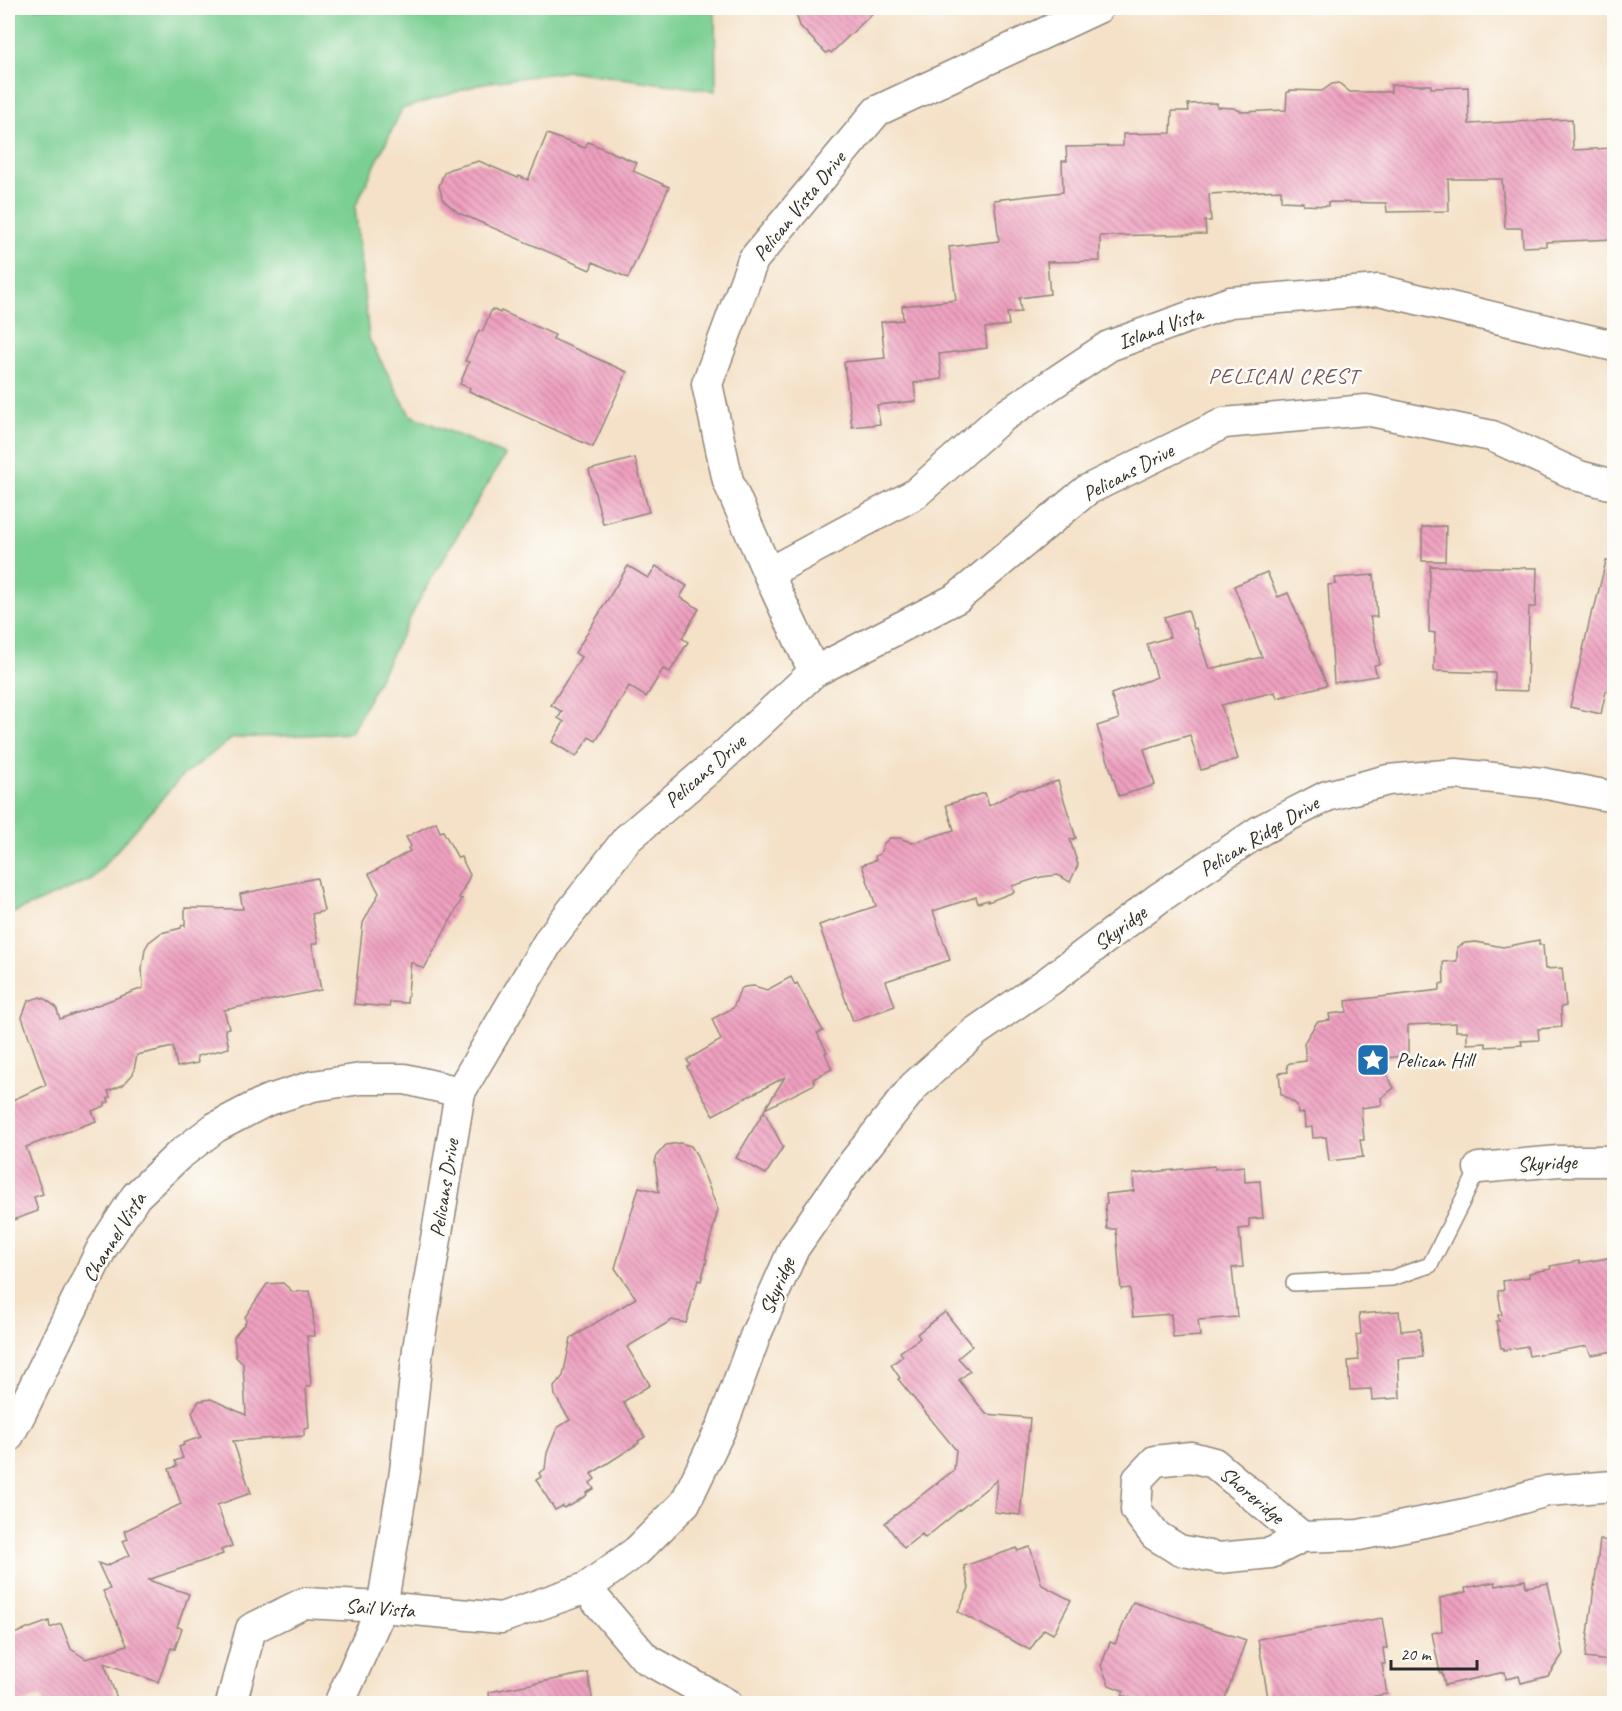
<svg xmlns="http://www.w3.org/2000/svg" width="1622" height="1711" viewBox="0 0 1622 1711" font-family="Caveat,sans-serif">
<defs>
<pattern id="building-back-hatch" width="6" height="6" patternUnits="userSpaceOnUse" patternTransform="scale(1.5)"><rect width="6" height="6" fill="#efa0c0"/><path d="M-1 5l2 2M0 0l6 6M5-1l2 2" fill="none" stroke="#c2839c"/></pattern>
</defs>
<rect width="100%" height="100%" fill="#fdfcf7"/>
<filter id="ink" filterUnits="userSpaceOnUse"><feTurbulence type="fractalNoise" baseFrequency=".0167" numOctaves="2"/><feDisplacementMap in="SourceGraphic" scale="12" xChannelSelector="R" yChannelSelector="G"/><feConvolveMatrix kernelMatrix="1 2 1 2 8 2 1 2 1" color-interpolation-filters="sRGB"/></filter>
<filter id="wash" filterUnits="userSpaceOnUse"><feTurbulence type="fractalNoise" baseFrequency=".008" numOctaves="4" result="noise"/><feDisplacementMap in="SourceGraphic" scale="24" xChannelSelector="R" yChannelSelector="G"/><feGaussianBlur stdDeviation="1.35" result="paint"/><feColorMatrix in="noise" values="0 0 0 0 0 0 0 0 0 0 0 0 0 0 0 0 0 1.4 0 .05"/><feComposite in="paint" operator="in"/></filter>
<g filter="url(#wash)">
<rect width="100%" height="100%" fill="#f4e1c7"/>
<polygon fill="#7acf93" stroke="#527d5f" stroke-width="1.5" points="8,8 715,8 716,91 569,71 484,83 402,109 355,207 369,339 410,415 505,455 424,591 351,733 233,738 181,777 92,879 8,915"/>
<g id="blocks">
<g fill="url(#building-back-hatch)">
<polygon points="794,8 878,8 831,53 829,51 826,53 800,26"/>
<polygon points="1339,83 1350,92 1391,92 1391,85 1431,85 1431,88 1468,87 1469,124 1572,119 1573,150 1614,148 1614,239 1546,242 1546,246 1523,247 1522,228 1505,228 1502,179 1448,179 1449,211 1387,212 1386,203 1328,202 1328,206 1303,205 1303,202 1281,201 1281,190 1209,194 1211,221 1205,221 1206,234 1100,236 1100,261 1047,262 1050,294 1019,298 1021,312 1007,313 1009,325 985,328 987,348 939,354 942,379 914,383 916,401 877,405 880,424 852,427 844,362 885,358 881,322 903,320 902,306 956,300 949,247 999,241 994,200 1063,192 1062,161 1067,161 1066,147 1123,146 1123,134 1171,133 1172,111 1189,111 1188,104 1217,103 1217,107 1233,108 1243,112 1286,110 1287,92 1290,92 1290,90 1322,91 1332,84"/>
<polygon points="547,134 585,148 588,142 637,163 633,171 669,187 628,278 593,262 590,270 459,213 443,200 439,186 444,173 450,169 479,161 518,178 519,176 528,180"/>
<polygon points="492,309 500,313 501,311 555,335 553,339 627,372 593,447 469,391 470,388 460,384 469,362 465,361 479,330 482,332"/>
<polygon points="635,458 649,512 603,524 589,470"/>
<polygon points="1446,526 1445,561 1422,561 1422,527"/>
<polygon points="1606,561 1614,562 1614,693 1606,691 1601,714 1570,707 1592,610 1594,610"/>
<polygon points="628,566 648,578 656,566 687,586 680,597 699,609 682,638 688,642 670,672 663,669 646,697 629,686 596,741 589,737 576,757 552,742 564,722 558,718 562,712 551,705 581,657 575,653"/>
<polygon points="1430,566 1537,568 1536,607 1529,607 1527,691 1495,690 1495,673 1434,671 1435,633 1429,632"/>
<polygon points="1267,572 1278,597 1288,593 1327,685 1277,698 1275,692 1221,705 1238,759 1201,770 1190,735 1144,749 1155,785 1119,796 1097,726 1119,719 1111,694 1157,677 1147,644 1170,637 1164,617 1188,610 1194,629 1196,628 1209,669 1262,657 1234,586"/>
<polygon points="1374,575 1377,617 1370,617 1380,664 1374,665 1377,676 1334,683 1328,585 1336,584 1335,578"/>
<polygon points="1058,781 1076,838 1070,840 1078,865 1070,882 1058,875 1041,877 1012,886 1014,892 988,902 988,900 978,903 976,897 933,911 950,960 886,981 895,1006 853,1021 819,925 876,906 862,865 876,860 875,856 880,854 884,843 890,838 900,838 912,843 954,830 946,805 985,793 989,806 1018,790 1033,789"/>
<polygon points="436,822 440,832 443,831 458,858 461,857 470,875 459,898 462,899 424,969 411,962 407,1003 390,1002 389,1007 354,1004 363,923 379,893 369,874 410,851 408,848 411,846 406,837"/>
<polygon points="317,878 324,911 312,914 318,943 312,944 321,990 224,1010 229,1028 225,1029 229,1048 197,1056 198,1063 177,1067 173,1047 137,1055 133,1074 123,1085 108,1091 110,1097 108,1098 109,1102 105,1103 105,1106 92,1111 96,1121 26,1147 43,1194 34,1197 38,1211 8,1222 8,1102 46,1085 22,1017 28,1001 40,997 45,999 56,1007 60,1019 143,988 142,968 145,949 149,942 161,933 181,928 182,925 185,926 185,908 243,909 240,894"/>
<polygon points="1539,940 1539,945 1543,945 1545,969 1562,968 1566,1006 1561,1007 1562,1027 1538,1029 1539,1040 1521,1041 1522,1045 1486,1047 1486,1043 1467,1044 1467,1031 1456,1031 1456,1023 1408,1025 1408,1055 1379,1059 1394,1088 1381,1098 1382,1105 1361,1108 1364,1140 1360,1140 1363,1157 1329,1161 1326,1137 1313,1138 1312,1127 1305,1128 1304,1113 1298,1114 1297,1105 1281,1094 1279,1073 1288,1072 1287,1065 1290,1063 1306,1061 1304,1043 1317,1022 1330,1020 1329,1014 1347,1012 1346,1001 1440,990 1440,984 1444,983 1443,962 1457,961 1457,947 1465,943 1476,942 1503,947"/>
<polygon points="791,977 795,985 797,983 823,1031 817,1033 827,1052 825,1053 832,1069 813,1079 815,1084 765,1109 785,1077 713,1115 687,1067 690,1065 687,1060 721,1040 712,1019 733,1008 740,990 744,987 754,986 767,990"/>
<polygon points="764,1111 783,1147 766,1174 736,1158"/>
<polygon points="680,1143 691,1146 696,1154 718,1210 705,1259 707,1259 701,1281 698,1280 686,1323 672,1320 627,1347 650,1385 623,1402 645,1437 638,1441 639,1443 591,1474 595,1479 590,1483 594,1489 586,1493 587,1495 570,1506 569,1505 564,1508 563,1506 555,1510 536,1480 541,1477 539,1473 545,1469 547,1453 557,1428 570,1420 555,1396 554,1387 563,1376 571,1338 636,1298 615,1268 639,1187 659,1192 655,1162 657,1155 666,1145"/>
<polygon points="1214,1166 1215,1169 1244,1166 1245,1182 1260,1181 1263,1218 1249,1219 1249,1228 1239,1229 1243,1267 1232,1268 1237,1317 1198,1320 1200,1336 1173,1338 1171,1314 1133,1317 1130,1288 1121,1289 1116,1229 1107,1229 1105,1204 1107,1203 1106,1194 1134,1191 1133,1174"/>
<polygon points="1608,1258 1609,1267 1614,1266 1614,1351 1591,1355 1587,1346 1529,1356 1527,1346 1504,1350 1504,1348 1501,1348 1496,1321 1499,1321 1498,1315 1502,1315 1498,1291 1504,1290 1503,1281 1529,1277 1529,1273 1551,1269 1550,1266 1579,1261 1580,1263"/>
<polygon points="283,1283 293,1292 310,1291 312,1304 315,1336 307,1336 311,1386 306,1387 309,1428 304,1429 304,1436 233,1441 251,1493 217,1505 232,1546 221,1550 223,1554 148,1580 189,1594 177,1627 182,1628 175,1649 171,1648 158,1682 104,1663 119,1704 44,1704 41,1696 20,1704 8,1704 8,1636 49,1621 50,1628 61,1624 71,1649 86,1659 127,1645 103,1591 110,1589 98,1563 106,1566 130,1555 123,1541 128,1539 124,1531 181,1504 169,1469 177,1466 175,1461 183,1458 179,1447 184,1445 183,1443 201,1437 192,1412 199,1401 211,1399 246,1415 243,1364 236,1357 234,1337 246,1322 245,1317 267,1284"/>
<polygon points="1399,1311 1401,1331 1420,1329 1423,1357 1398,1359 1400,1398 1372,1400 1371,1389 1350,1390 1348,1361 1359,1360 1356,1335 1361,1334 1359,1314"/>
<polygon points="945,1312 972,1346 958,1358 970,1371 959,1380 986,1414 1030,1418 1020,1515 994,1512 997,1480 925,1538 922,1534 904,1548 885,1523 954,1470 956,1450 898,1379 900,1378 891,1365 903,1356 900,1352 920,1338 917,1334"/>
<polygon points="1600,1540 1614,1541 1614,1655 1611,1655 1610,1661 1585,1658"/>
<polygon points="1030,1547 1042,1585 1071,1600 1053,1634 1044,1629 1030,1650 958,1612 969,1588 964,1566 1017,1548 1017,1551"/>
<polygon points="1525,1580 1526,1587 1548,1583 1563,1654 1548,1676 1521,1683 1519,1676 1506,1679 1505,1672 1445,1685 1442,1672 1440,1673 1432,1633 1442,1631 1440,1598 1466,1592 1465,1588 1495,1582 1496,1586"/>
<polygon points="1133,1602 1246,1640 1223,1704 1149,1704 1122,1695 1124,1691 1109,1685 1101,1666 1110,1642 1115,1644"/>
<polygon points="1382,1618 1387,1648 1383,1648 1385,1664 1382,1664 1387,1694 1330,1704 1269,1704 1258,1639"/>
<polygon points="588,1673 593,1704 490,1704 489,1692"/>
</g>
</g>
</g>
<g filter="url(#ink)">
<use href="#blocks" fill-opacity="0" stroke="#908679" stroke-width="1.5"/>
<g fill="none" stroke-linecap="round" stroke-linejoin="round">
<g stroke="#908679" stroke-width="18">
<polyline id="lane" points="1294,1283 1392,1278 1430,1265 1479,1168"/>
</g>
<g stroke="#908679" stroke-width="33">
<g id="street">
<polyline points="768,573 915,494 1001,418 1109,346 1230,302 1379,290 1614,346"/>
<polyline points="814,672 768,573 728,481 707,384 753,260 877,111 1098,8"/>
<polyline points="1479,1168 1559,1161 1614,1161"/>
<polyline points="8,1437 21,1413 102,1248 136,1196 178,1156 216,1127 266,1101 313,1086 361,1079 405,1079 460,1092"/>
<polyline points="1302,1537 1214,1463 1191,1457 1155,1461 1138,1479 1136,1510 1155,1535 1179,1550 1219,1558 1271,1553 1302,1537 1359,1535 1470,1513 1547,1491 1614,1486"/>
<polyline points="586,1588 645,1658 727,1704"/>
<polyline points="231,1704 251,1629 304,1603 382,1607 501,1618 586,1588 637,1551 685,1503 722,1426 756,1334 794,1248 850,1167 914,1086 975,1032 1049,981 1159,898 1261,830 1327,796 1388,780 1456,774 1542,783 1614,797"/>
<polyline points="339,1704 382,1607 405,1471 418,1349 460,1092 550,939 627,839 716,763 814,672 957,598 1087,490 1224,423 1366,410 1492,436 1579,476 1614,485"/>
</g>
</g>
<use href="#lane" stroke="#fff" stroke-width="15"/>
<use href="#street" stroke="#fff" stroke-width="30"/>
</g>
</g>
<defs>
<g id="sight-square" transform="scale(1.725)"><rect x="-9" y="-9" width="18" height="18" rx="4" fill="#1f6fb2" stroke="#fdfcf7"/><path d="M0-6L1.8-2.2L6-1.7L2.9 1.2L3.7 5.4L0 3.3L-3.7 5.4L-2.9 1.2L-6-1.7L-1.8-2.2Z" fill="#fff"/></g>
</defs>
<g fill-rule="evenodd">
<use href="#sight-square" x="1373" y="1060"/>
</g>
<g text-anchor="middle" stroke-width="5" stroke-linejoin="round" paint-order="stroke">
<g font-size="21" fill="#2b2b2b" stroke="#fdfcf7">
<text transform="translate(799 206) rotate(-51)" y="7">Pelican Vista Drive</text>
<text transform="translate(1160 328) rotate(-20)" y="7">Island Vista</text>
<text transform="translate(1128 472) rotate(-28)" y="7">Pelicans Drive</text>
<text transform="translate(705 771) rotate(-41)" y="7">Pelicans Drive</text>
<text transform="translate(1259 836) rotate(-31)" y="7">Pelican Ridge Drive</text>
<text transform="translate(1120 928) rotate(-37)" y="7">Skyridge</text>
<text transform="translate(1547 1163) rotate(-3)" y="7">Skyridge</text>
<text transform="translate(444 1188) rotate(-81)" y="7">Pelicans Drive</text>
<text transform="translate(114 1237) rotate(-58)" y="7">Channel Vista</text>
<text transform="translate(777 1286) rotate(-67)" y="7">Skyridge</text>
<text transform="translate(1252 1495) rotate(40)" y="7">Shoreridge</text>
<text transform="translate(380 1608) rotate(4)" y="7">Sail Vista</text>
</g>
<g font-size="21" fill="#2b2b2b" stroke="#fdfcf7" text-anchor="start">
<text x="1396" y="1067">Pelican Hill</text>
</g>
<g font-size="22" letter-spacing="1.5" fill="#70545f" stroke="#fdfcf7">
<text x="1284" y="383">PELICAN CREST</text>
</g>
</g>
<rect width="1622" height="1711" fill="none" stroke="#fdfcf7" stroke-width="30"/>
<path d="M1391 1660v9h86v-9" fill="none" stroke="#2b2b2b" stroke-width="3"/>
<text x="1400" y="1660" font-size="18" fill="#2b2b2b" stroke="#fdfcf7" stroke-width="4.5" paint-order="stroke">20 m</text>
</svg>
